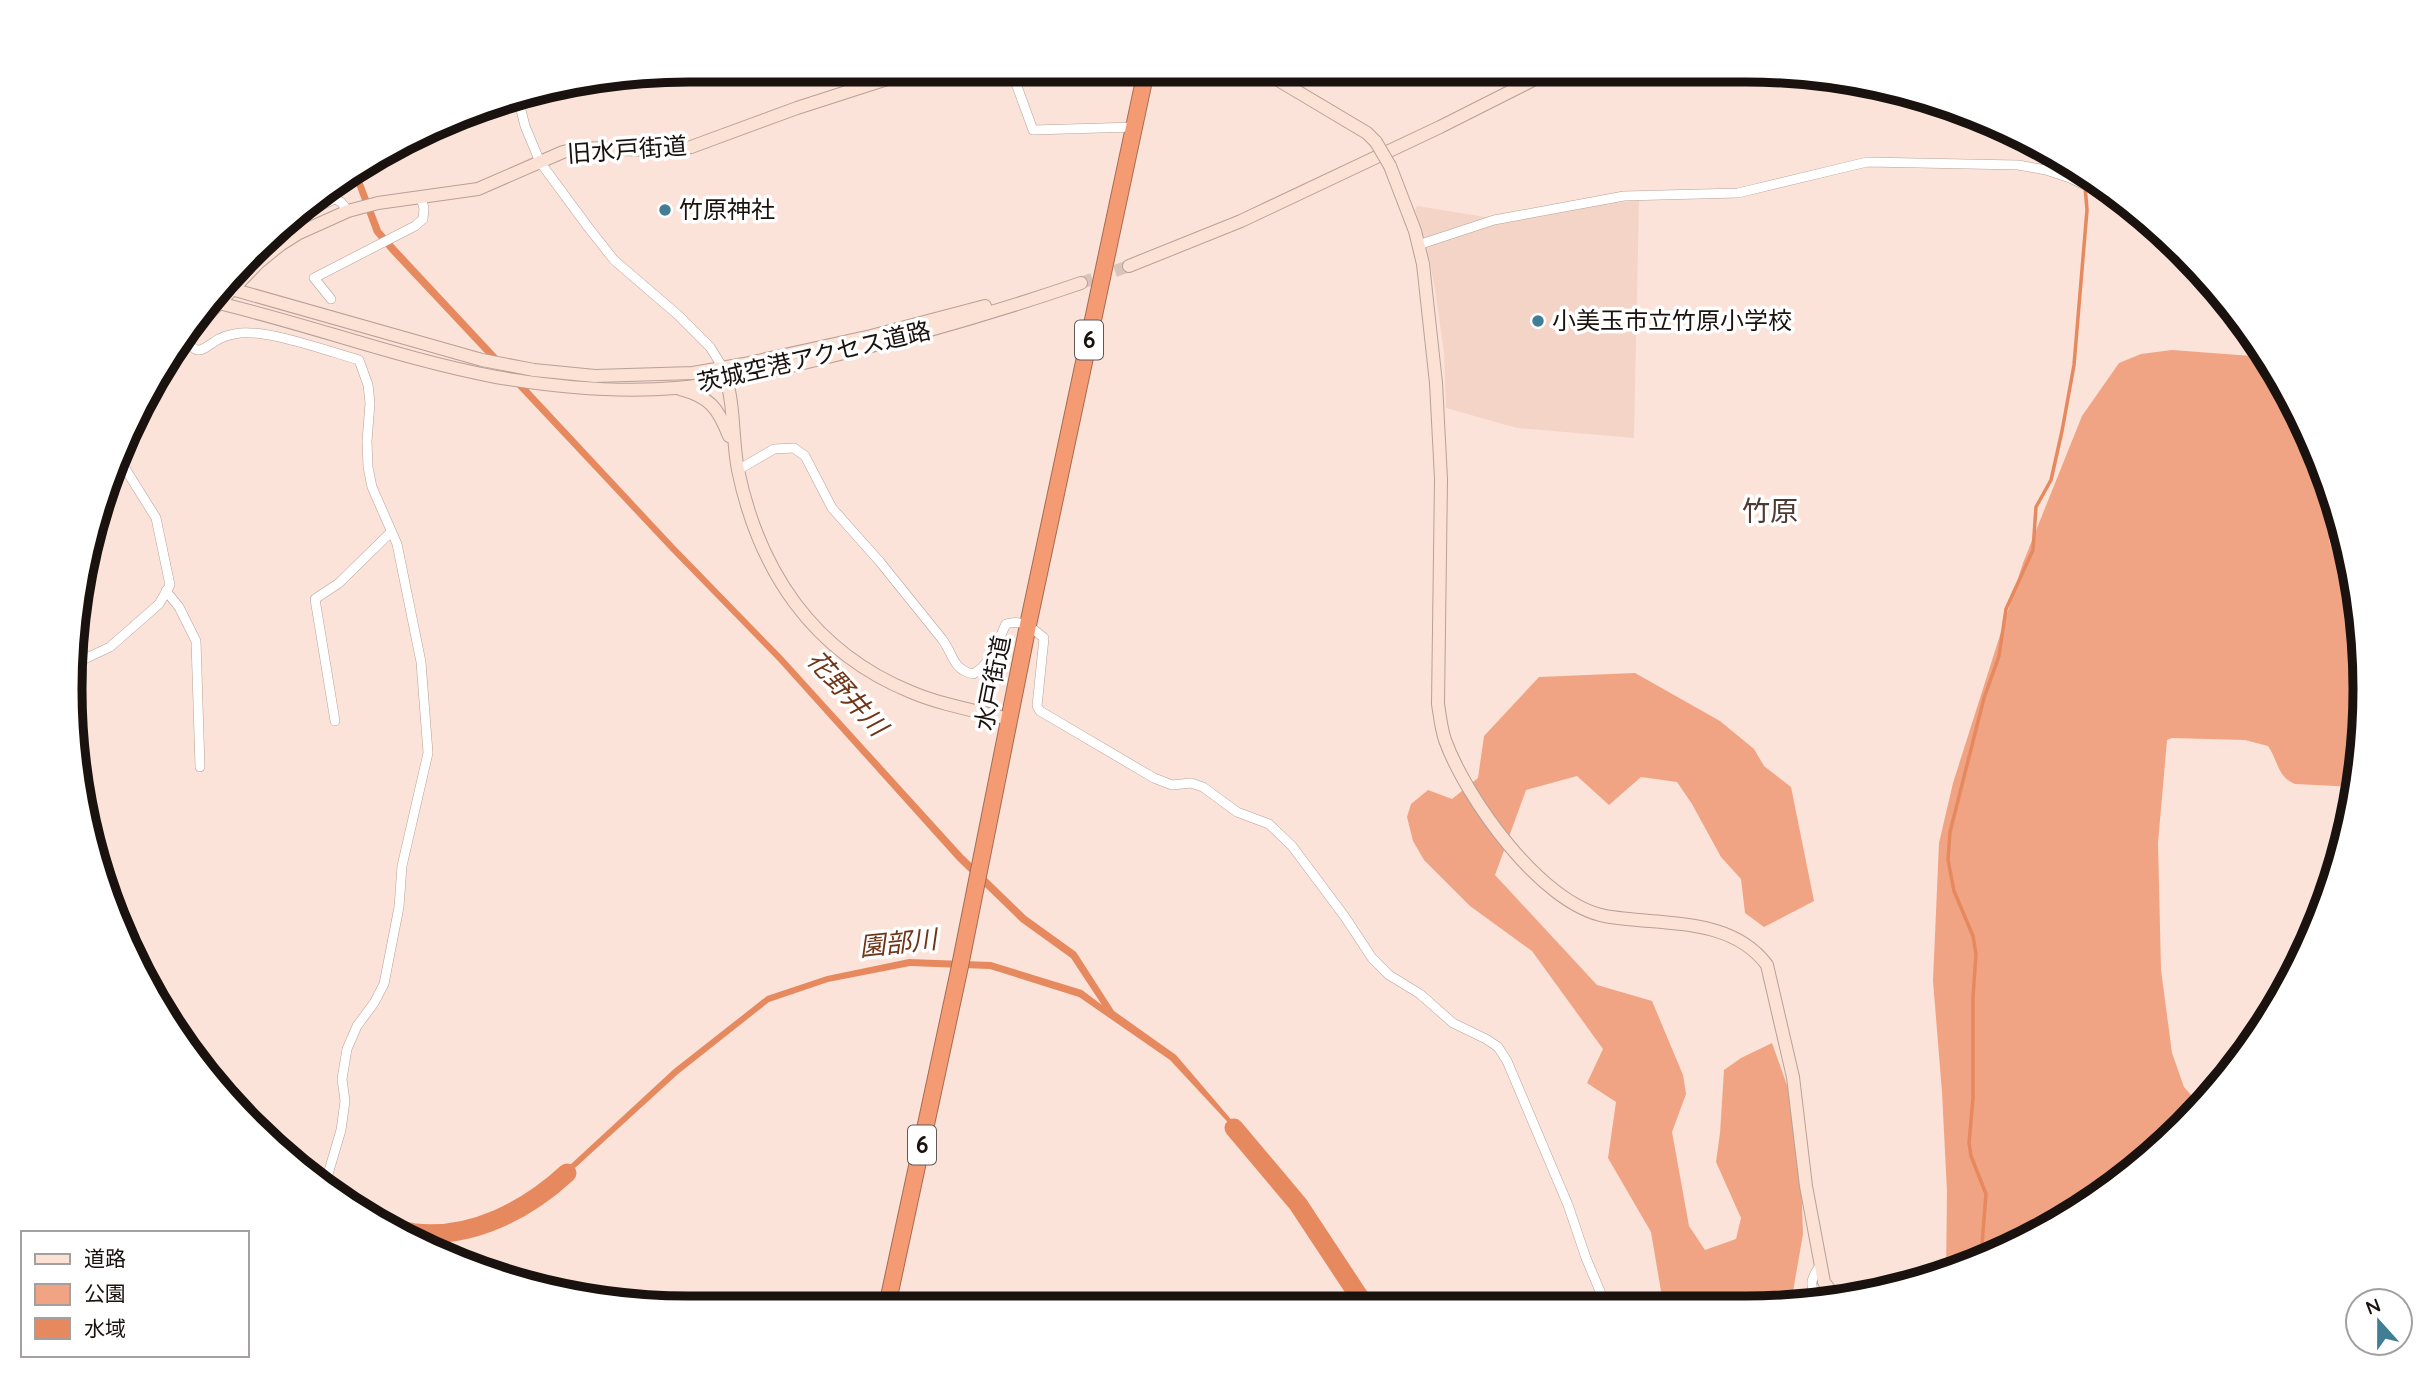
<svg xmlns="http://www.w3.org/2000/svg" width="2435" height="1378" viewBox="0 0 2435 1378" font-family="Quicksand,'Noto Sans JP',sans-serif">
<rect width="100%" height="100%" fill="#fbe3d9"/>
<polygon fill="#f4d4c7" points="1639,200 1634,438 1517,428 1446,408 1444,353 1435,289 1426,244 1415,210 1417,206 1485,217"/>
<g fill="#f0a483">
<path d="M2172,350l93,7 36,59 34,89 -6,36 4,11 16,6 15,91 -4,121 -4,17 -61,-3c-18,-7 -17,-24 -27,-38l-23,-6 -73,-2 -5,2 -9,103 3,127 11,83 12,34 16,18 -16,21 -94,78 -144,71 1,-83 -5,-100 -9,-111 6,-138 14,-60 70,-220 59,-147 37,-53 22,-9z"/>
<polygon points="1635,673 1720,721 1754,749 1764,766 1791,787 1814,901 1764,927 1745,913 1741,879 1721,857 1692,804 1677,782 1641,777 1609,805 1577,776 1526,790 1495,875 1597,985 1652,1001 1683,1075 1686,1094 1672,1132 1689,1226 1705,1250 1736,1239 1741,1218 1716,1162 1720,1133 1724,1070 1741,1058 1772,1043 1793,1102 1800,1148 1803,1234 1791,1303 1663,1303 1651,1232 1608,1158 1616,1102 1587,1083 1603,1049 1532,951 1470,906 1424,860 1413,841 1407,817 1411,804 1428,790 1452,799 1478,778 1484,736 1539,677"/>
</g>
<polygon fill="#e6895f" points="359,173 381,230 396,247 674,545 783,657 963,855 1026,916 1076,952 1114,1011 1176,1055 1301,1201 1170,1060 1079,997 990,969 910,966 828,982 769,1002 678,1074 553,1188 544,1189 674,1069 767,996 827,976 909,959 991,962 1082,990 1102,1005 1071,958 1021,922 957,860 779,662 669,549 390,252 374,233 353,176"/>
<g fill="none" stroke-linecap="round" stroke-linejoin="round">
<polyline stroke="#e6895f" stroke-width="3.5" points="1981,1257 1986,1194 1971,1156 1969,1143 1973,1098 1973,997 1976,954 1973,936 1954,891 1948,860 1950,832 1984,698 1999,656 2006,609 2033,550 2036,507 2051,480 2062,431 2074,365 2087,210 2084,174"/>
<g stroke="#e6895f" stroke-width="19">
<polyline points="1234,1128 1298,1204 1364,1304"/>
<path d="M378,1224c12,3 25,7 37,9 57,6 112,-23 152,-60"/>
</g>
<polyline stroke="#d9c4bb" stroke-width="12" stroke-dasharray="12 6" stroke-linecap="butt" points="1081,283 1129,266"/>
<g stroke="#b7a197" stroke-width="10">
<g id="street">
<polyline points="1011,70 1033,130 1135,127"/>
<polyline points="518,98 525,126 540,162 588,227 614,260 678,315 710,347 723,368"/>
<polyline points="294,218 335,199 341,202 348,211"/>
<polyline points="1418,245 1494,220 1624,196 1738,193 1867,162 2018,165 2046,170 2070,178 2097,191 2155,225"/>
<polyline points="331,299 314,278 415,226 423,219 424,208 421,198"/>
<path d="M184,338c13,17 15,14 30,4 7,-5 18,-8 26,-9 30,-3 88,18 119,27l9,25 2,18 -3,38 1,26 4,20 25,57 24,118 7,91 -26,113 -3,41 -15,77 -10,19 -17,23 -10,23 -5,30 3,22 -4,29 -15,51"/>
<path d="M738,470l36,-21 20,-1 11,8 27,52 48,54 62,77c12,16 10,30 31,35 18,-9 24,-32 33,-50 17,-5 25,3 38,14l-7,68 3,5 114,67 18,7 19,-2 12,4 34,25 32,12 23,22 53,71 27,41 17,17 31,19 33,29 33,16 12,8 9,14 61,144 18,53 19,45"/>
<polyline points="166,591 179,607 196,641 200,767"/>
<polyline points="78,662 110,647 159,604 170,585 156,518 121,462"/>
<polyline points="335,721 315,599 339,583 391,532"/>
<path d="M1817,1303c-7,-19 -8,-22 4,-39"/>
</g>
</g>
<g stroke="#b7a197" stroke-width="14">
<g id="secondary">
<polyline points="1263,71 1367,133 1376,142"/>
<path d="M1390,166l25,65 8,33 13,119 5,96 -3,225c2,12 3,24 7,36 21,58 96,164 160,176 54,10 125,-1 162,49l26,112 13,109 18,96 13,18"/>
<polyline points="1129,266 1241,221 1440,127 1551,71"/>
<polyline points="228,288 482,360 534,370 595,376 693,373 744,364 871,336 985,306"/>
<path d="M214,302c95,22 186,57 282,75 59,10 120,16 180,11 47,-4 94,-17 140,-28 90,-22 178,-47 265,-77"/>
<polyline points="174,345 196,327 259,262 280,245 299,233 348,211 378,203 478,189 563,152 580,148 658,150 691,147 797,108 915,70"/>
<path d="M725,375c10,31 7,64 13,95 21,101 75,182 173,222 31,13 66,19 98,27"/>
<path d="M680,389c30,8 38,19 49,47"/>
</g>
</g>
<g stroke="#a86b50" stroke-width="18">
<polyline id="highway" points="887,1306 960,966 1028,625 1146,71"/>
</g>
<use href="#street" stroke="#fff" stroke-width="9"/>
<use href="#secondary" stroke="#fce1d5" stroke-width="12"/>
<use href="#highway" stroke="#f49b74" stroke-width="16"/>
<g stroke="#b7a197" stroke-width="14" stroke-linecap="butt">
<polyline id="secondary-bridge" points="1376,142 1390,166"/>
</g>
<use href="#secondary-bridge" stroke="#fce1d5" stroke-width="12"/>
</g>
<g fill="#417e95" stroke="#fff" stroke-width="2.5">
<circle cx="665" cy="210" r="7"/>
<circle cx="1538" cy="321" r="7"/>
</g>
<g text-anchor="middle" stroke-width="7" stroke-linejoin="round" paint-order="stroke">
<g fill="#fff" stroke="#5f5956" stroke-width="2">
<rect x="1075" y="320.5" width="28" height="39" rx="5"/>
<rect x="908" y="1125.5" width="28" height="39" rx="5"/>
</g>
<g font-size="23" font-weight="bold" fill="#1a120e">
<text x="1089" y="348">6</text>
<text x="922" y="1153">6</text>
</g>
<g font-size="24" fill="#1a120e" stroke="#fff">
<text transform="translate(627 150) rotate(-4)" y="8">旧水戸街道</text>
<text transform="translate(814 357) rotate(-13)" y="8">茨城空港アクセス道路</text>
<text transform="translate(993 683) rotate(-79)" y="8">水戸街道</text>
</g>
<g font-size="24" fill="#1a120e" stroke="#fff" text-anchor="start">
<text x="679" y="218">竹原神社</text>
<text x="1552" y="329">小美玉市立竹原小学校</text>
</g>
<g font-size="26" font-style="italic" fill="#703417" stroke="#fff">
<text transform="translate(847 693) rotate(48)" y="9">花野井川</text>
<text transform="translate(898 943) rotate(-6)" y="9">園部川</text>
</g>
<g font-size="28" fill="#4d3b33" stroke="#fff">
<text x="1770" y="521">竹原</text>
</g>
</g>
<path d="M0 0H2435V1378H0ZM689 82H1746A607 607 0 0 1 2353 689V689A607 607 0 0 1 1746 1296H689A607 607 0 0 1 82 689V689A607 607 0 0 1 689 82Z" fill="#fff" fill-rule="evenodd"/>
<path fill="none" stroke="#1a120e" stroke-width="9" d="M689 82H1746A607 607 0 0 1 2353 689V689A607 607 0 0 1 1746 1296H689A607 607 0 0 1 82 689V689A607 607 0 0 1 689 82Z"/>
<rect x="21" y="1231" width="228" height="126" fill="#ffffff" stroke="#a3a09f" stroke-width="2"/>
<rect x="35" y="1254" width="35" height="10" fill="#fce1d5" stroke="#a3a09f" stroke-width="2"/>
<text x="84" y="1266" font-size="21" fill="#1a120e">道路</text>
<rect x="35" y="1284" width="35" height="21" fill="#f0a483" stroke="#a3a09f" stroke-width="2"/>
<text x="84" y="1301" font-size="21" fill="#1a120e">公園</text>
<rect x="35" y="1318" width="35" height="21" fill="#e6895f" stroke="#a3a09f" stroke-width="2"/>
<text x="84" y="1336" font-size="21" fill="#1a120e">水域</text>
<g transform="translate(2379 1322) rotate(339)"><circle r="33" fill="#ffffff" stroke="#a3a09f" stroke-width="2"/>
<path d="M0-5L12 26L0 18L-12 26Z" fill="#417e95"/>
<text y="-10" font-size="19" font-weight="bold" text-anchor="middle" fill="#1a120e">N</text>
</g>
</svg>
